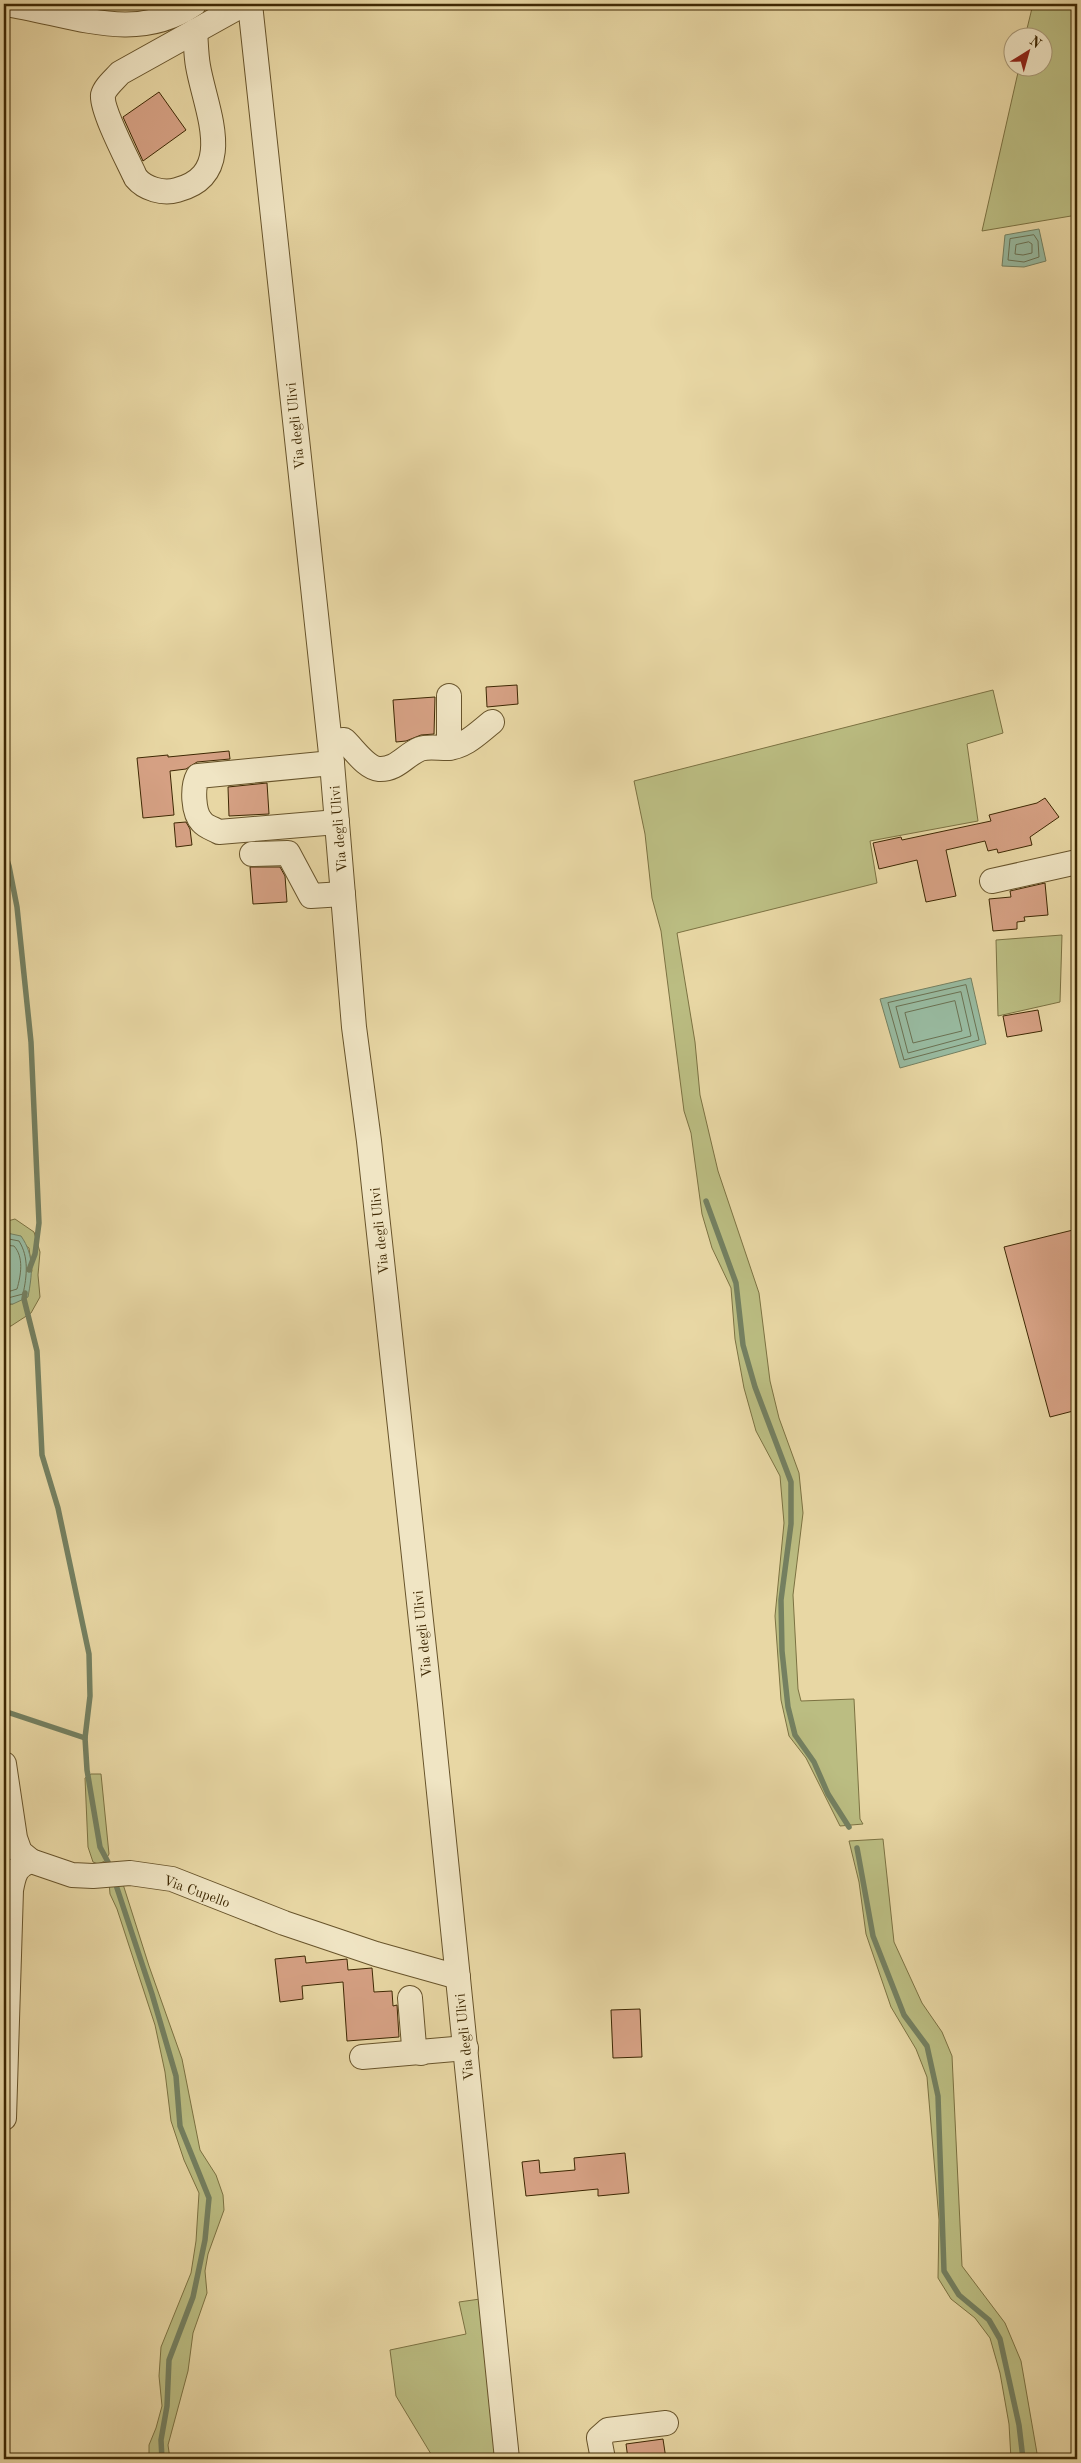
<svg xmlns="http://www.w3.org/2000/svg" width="1081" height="2463" viewBox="0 0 1081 2463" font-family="'Old Standard TT',serif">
<rect width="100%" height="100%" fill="#e8d7a4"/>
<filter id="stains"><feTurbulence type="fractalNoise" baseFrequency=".004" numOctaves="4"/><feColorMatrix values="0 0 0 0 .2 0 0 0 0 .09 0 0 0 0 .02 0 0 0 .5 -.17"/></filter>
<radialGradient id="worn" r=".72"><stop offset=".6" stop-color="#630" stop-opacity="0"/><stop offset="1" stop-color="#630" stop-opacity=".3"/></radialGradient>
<g fill="#bbbd82" stroke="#7c7242">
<polygon points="1033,4 1077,4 1077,215 982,231 1019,68 1044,68 1044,38 1025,37"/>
<polygon points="993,690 1003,733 967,744 978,821 870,841 877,883 677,933 695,1042 700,1095 718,1171 759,1293 770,1381 779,1418 799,1473 803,1513 793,1595 798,1689 801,1701 854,1699 860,1819 863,1824 840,1826 806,1758 789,1736 781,1700 775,1616 784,1523 780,1476 756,1431 744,1388 735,1339 731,1288 712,1248 702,1214 691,1133 684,1111 661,931 652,898 645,834 634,781"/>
<polygon points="1062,935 1060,1002 998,1016 996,940"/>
<polygon points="15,1219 34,1232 40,1252 38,1275 40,1297 31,1313 11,1326 4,1328 4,1304 13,1304 32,1271 29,1248 7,1233 4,1234 4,1222"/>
<polygon points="91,1774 101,1774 109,1854 105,1861 98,1864 93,1862 88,1847 85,1778"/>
<polygon points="883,1839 894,1942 922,2003 942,2032 952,2056 962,2266 1005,2323 1021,2361 1038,2459 1011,2459 1009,2424 1000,2373 990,2338 975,2318 951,2299 938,2278 939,2220 927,2077 916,2049 891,2007 866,1934 859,1882 849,1841"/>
<polygon points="122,1881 149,1966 182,2059 200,2150 216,2175 223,2195 224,2210 208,2254 205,2271 207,2293 193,2333 188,2371 168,2445 170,2459 149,2459 149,2445 156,2428 162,2406 159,2376 161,2347 191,2273 196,2241 199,2193 184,2160 171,2121 165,2072 155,2025 117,1909 110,1894 109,1882"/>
<polygon points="480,2299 498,2459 434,2459 396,2396 390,2350 466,2334 459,2302"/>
</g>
<g fill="#98baa0" stroke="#748061">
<polygon points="1039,229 1046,261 1024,267 1002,266 1005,235"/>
<polygon points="971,978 986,1044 900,1068 880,999"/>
<path d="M7,1233l14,3c14,20 11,39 7,61l-15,7h-9v-70z"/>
</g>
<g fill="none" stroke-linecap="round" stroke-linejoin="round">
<g stroke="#6b7152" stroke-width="1">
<polygon points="1034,235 1038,241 1039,257 1024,262 1008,260 1010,239"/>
<polygon points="1029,242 1032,244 1032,253 1023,255 1015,254 1016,245"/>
<polygon points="966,985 979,1040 904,1060 888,1003"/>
<polygon points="961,992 971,1036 908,1053 896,1007"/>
<polygon points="955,1001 962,1031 913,1043 905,1013"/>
<path d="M4,1238l15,3c10,16 8,35 4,53l-19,5"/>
<path d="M4,1245l10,1c10,11 7,29 3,43l-13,4"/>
</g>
<g stroke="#748061" stroke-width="5.5">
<polyline points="4,851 9,866 17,907 31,1042 39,1223 35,1254 29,1270"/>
<polyline points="706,1201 736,1283 743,1345 755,1387 791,1482 791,1524 781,1600 782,1651 788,1707 795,1735 814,1762 828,1794 849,1827"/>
<polyline points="25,1293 24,1299 37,1351 42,1455 58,1508 89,1654 90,1696 85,1738 87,1770 100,1847 108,1862"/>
<polyline points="4,1711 85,1738"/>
<polyline points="857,1848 873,1936 904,2015 927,2046 938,2096 944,2271 959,2295 989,2320 1000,2339 1019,2425 1023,2459"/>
<polyline points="115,1882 152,1994 176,2076 180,2126 209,2198 205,2240 193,2297 169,2360 167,2406 161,2440 162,2459"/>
</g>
</g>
<g fill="#d6a184" stroke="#3e2803">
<polygon points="159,92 186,130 143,161 123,117"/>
<polygon points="517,685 518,704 487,707 486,687"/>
<polygon points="435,697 434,734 421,735 406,741 396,742 393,700"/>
<polygon points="229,751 230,759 197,762 186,769 170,771 174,815 143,818 137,758 168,755 168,757"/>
<polygon points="267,783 269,814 229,816 228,787"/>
<polygon points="1045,798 1059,817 1030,837 1032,845 998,853 997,849 988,851 985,841 946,850 956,896 926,902 917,860 879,869 873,843 901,837 902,840 991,821 989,815 1037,803"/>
<polygon points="186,822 190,829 192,845 176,847 174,823"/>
<polygon points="250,867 280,867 285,876 287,902 253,904"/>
<polygon points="1045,883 1048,915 1024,917 1025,921 1017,922 1017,929 993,931 989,899 1011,897 1010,891"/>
<polygon points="1038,1010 1042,1031 1007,1037 1003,1016"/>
<polygon points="1077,1229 1077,1410 1050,1417 1004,1247"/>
<polygon points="305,1956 306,1963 347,1959 348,1970 372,1968 374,1992 392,1991 393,2006 397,2005 399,2037 347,2041 343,1982 302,1986 303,1999 280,2002 275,1959"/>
<polygon points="640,2009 642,2057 613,2058 611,2010"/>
<polygon points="625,2153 629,2193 598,2196 598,2189 526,2196 522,2162 539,2160 540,2173 575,2170 574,2158"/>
<polygon points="663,2439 666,2459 628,2459 626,2444"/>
</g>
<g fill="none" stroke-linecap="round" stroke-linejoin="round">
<g stroke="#68542b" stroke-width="26">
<g id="minor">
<path d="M5,4c65,9 130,41 189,0"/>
<polyline points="250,4 332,763 354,1027 369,1141 430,1704 507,2459"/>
<path d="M134,174c-7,-15 -33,-65 -31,-79 2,-8 12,-16 17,-22l124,-69"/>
<path d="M136,178c9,11 27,16 41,12 61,-16 28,-82 21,-124 -2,-11 -2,-23 -3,-35"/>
<path d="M330,741l14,-1c10,9 22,28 35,29 18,1 26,-14 41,-20 8,-3 18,-1 27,-1 18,-1 31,-15 45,-26"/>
<polyline points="449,748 449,696"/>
<path d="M332,763l-134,13c-6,11 -5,37 4,46 4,5 12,7 17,10l118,-10"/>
<polyline points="252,854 288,853 311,896 343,894"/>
<polyline points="992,881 1077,862"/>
<polyline points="4,1764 15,1838 20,1852 31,1861 72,1875 93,1876 130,1873 172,1879 284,1923 376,1954 458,1977"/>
<polyline points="410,1998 414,2046 421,2053"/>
<polyline points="362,2057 466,2048"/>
<path d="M4,2118l7,-228c3,-16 5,-24 20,-29"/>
<polyline points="603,2459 599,2438 608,2430 666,2423"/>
</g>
</g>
<use href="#minor" stroke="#f0e5c4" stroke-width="24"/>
</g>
<g text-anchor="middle" stroke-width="4" stroke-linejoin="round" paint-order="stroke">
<g font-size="14" fill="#3e2803" stroke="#f0e5c4">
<text transform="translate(295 426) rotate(-96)" y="5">Via degli Ulivi</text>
<text transform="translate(338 829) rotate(-95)" y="5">Via degli Ulivi</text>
<text transform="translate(379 1231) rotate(-96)" y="5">Via degli Ulivi</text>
<text transform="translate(422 1634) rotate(-96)" y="5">Via degli Ulivi</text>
<text transform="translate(197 1891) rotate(20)" y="5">Via Cupello</text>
<text transform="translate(464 2037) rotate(-96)" y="5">Via degli Ulivi</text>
</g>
</g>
<rect width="1081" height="2463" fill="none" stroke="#e8d7a4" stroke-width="20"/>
<rect x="5" y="5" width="1071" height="2453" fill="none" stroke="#3e2803" stroke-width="2.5"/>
<rect x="10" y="10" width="1061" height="2443" fill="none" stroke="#3e2803"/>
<g transform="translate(1028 52) rotate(37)"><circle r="24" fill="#f0e5c4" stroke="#a99977"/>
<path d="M0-4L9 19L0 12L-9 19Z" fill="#8f2418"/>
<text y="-8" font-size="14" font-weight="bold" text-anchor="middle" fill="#3e2803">N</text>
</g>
<rect width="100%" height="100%" filter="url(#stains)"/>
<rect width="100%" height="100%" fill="url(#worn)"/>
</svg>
